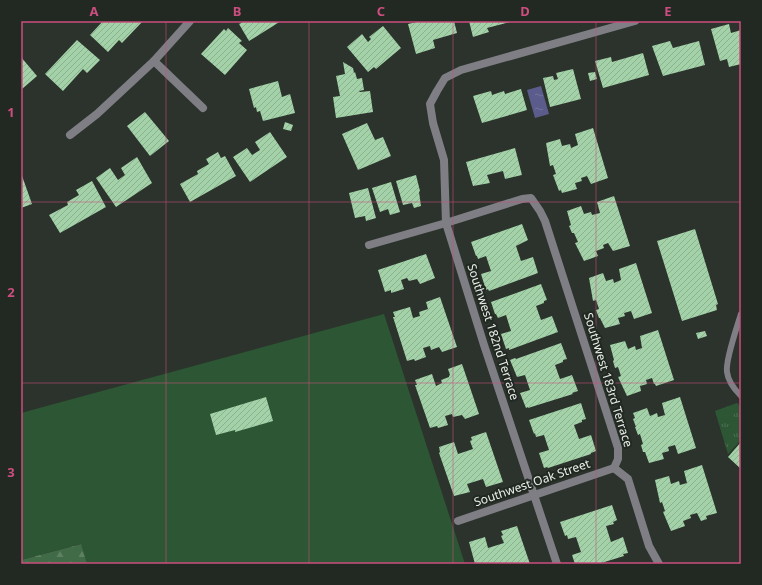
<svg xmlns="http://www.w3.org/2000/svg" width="762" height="585" viewBox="0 0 762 585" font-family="'Noto Sans',sans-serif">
<defs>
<pattern id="forest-firs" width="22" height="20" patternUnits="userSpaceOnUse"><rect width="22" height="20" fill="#406b46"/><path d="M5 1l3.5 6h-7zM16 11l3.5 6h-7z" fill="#5c8061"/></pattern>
<pattern id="park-tufts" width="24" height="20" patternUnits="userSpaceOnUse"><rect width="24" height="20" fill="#2d5734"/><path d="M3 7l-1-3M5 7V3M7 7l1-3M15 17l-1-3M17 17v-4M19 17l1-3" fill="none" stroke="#4c6f52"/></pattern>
<pattern id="water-ripples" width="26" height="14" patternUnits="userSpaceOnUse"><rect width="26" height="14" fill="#5c5c8c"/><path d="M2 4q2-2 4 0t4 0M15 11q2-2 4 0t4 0" fill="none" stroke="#74749c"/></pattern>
<pattern id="building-hatch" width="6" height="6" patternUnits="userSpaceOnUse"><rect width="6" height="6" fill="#a3d2a8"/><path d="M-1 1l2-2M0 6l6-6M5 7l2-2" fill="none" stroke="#8cb090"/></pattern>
</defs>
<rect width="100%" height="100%" fill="#2b332c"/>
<polygon fill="#2d5734" points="384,314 465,564 87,564 80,544 21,560 21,413"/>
<polygon fill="url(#forest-firs)" points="81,544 87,564 21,564 21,560"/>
<polygon fill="url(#park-tufts)" points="737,403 741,407 741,440 728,454 715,411"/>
<polygon fill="url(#water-ripples)" points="541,86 549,114 535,118 527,90"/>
<g fill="url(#building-hatch)">
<polygon points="103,21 141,21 142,22 122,43 119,40 108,52 90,35"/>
<polygon points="245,21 281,21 249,41 239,24"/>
<polygon points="421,21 454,21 457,33 433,40 435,48 416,54 408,24"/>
<polygon points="469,21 514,21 487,28 489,32 473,37"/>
<polygon points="729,24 731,33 741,30 741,64 729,67 727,59 720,61 711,29"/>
<polygon points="383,26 401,48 376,69 374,67 368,72 347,47 362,34 368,42 371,39 369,37"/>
<polygon points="228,28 242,41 239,43 247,50 225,75 201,54 224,29 226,31"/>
<polygon points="77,40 100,60 87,73 83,69 63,91 45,74"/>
<polygon points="670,41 673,48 699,41 705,65 663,76 652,46"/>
<polygon points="643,53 649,75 603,88 595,61 611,57 612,62"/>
<polygon points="21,57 37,76 22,89 21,88"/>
<polygon points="343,62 353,68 354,73 355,72 357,79 362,78 364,90 359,91 360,92 370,91 373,112 336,118 333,97 340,96 336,76 345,74"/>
<polygon points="573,69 581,99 550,107 543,78 553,76 554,80 558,79 556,73"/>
<polygon points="595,72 597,79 590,81 588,73"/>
<polygon points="278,81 282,97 290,94 295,113 263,121 260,111 257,112 256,107 254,108 249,89"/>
<polygon points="521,89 527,110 482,123 473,96 491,91 492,95 504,91 505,94"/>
<polygon points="145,112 169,141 150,156 127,126"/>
<polygon points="285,122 293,125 291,131 283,129"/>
<polygon points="367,123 375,140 383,137 391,156 358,170 342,134"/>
<polygon points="593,128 608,178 591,184 587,176 581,178 582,181 575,183 577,189 562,193 561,190 559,191 553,175 556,174 553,165 550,166 546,143 560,139 562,146 570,144 571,148 578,145 575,134"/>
<polygon points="270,132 287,157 250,182 233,157 247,148 252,155 260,150 255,142"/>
<polygon points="515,148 522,175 505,179 503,171 487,175 490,183 473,186 466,162"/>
<polygon points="218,152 221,158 225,156 236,176 190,202 180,184 198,174 197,171 209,164 206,159"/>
<polygon points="137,157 152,183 116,207 96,178 110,168 118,180 125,175 121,168"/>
<polygon points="21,173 32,204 21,208"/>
<polygon points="416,175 420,191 419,192 421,206 414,208 412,203 403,205 396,181"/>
<polygon points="92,181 106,207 60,233 49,215 68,205 67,202 79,195 76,190"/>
<polygon points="391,182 400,212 390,215 388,209 380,212 372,188"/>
<polygon points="368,188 376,218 366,221 365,216 355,218 349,193"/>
<polygon points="614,196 630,246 613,251 608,243 603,245 604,248 596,251 598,256 584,261 575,243 578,242 574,233 572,233 569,226 571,225 567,211 581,206 584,214 591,212 592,215 600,213 597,202"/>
<polygon points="522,224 528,240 516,246 521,261 533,257 538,273 489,291 488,289 486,290 481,274 491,271 486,256 478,259 477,256 476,256 471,242"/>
<polygon points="695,229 718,304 716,305 717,310 682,321 657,241"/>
<polygon points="426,254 435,278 420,284 417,279 409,281 407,278 401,280 404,289 391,293 391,290 385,292 378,270"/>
<polygon points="636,263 652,313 634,319 631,311 624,313 625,316 618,318 620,324 605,328 600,318 599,318 596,310 599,309 596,300 593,301 589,278 603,273 606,281 613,279 614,283 621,280 619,269"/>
<polygon points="541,284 547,300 544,301 544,303 536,306 541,320 552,316 558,332 509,350 509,348 506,349 501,334 511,331 506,315 498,318 496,314 495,314 491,302"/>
<polygon points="440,297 457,347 442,352 439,347 431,350 430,346 423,348 426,357 415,361 414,359 407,361 393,317 395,317 393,312 410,307 413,318 420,316 419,312 428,309 426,302"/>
<polygon points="658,330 674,380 656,386 655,384 654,384 652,378 646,380 647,384 640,386 641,391 627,396 618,377 621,376 618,367 615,368 613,361 614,360 610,345 625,341 628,349 635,346 636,350 642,348 640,336"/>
<polygon points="705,331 707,336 698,339 696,333"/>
<polygon points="561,343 567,359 563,360 563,362 555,365 560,379 572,375 578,391 572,393 573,394 528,408 528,407 526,408 520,393 530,390 525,375 517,377 510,360 515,358 516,359"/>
<polygon points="462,364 479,414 465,419 462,415 453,417 452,414 445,416 448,425 438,428 437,426 430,428 415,385 417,385 415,380 432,374 436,386 442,383 441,380 449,377 449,376 450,375 448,369"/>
<polygon points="266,397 273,421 235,432 235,430 216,435 210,414"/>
<polygon points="680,397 696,448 678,454 675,445 668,447 669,451 662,453 664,459 649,463 645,452 643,452 641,445 643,444 640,434 638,435 635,427 636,427 633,419 635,418 633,413 647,408 650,416 657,413 658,417 665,415 662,403"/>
<polygon points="581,403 586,419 582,420 582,422 574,425 579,439 591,435 596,451 591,453 591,454 548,468 547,467 544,468 539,453 549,450 544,435 536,437 535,433 534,434 529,420"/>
<polygon points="486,432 503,482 486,487 483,479 467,484 470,492 454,496 439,453 440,452 439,447 454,442 458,454 473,449 470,441 472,440 471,437"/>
<polygon points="741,442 741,469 728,457"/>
<polygon points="702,465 717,513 706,516 707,519 701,521 697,513 690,515 691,518 683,521 685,526 671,531 663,512 665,511 662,502 660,503 655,480 669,476 671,484 679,481 680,485 687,483 684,471"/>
<polygon points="612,505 617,520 613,522 614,524 606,526 611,542 623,537 628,553 623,554 624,556 598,564 575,564 572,555 581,552 576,537 568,539 567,535 565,536 560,522"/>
<polygon points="517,526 530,564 475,564 469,542 485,537 488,548 504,543 501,536 503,535 501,531"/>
</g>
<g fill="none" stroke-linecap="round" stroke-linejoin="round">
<path stroke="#7e7e84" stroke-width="6" d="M741,314c-4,13 -16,47 -14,58 1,9 8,18 14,24"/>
<g stroke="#7e7e84" stroke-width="8">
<polyline points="154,61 203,108"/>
<polyline points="70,135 97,114 154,61 190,21"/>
<polyline points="369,245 446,223 522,199 531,198 540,211 545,221 618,448 618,459 614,468 628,479 649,546 659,564"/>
<polyline points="458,521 614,468"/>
<polyline points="557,564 484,345 446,223 444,160 433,123 430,104 437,91 445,78 461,70 635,21"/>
</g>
</g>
<path fill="none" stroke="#cc4e7f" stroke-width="1" stroke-opacity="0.55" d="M166,21v543M309,21v543M453,21v543M596,21v543M21,202h720M21,383h720"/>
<g text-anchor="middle" stroke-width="4" stroke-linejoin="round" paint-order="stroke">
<g font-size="12" fill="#eaefea" stroke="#212922">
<text transform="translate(493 332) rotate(72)" y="4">Southwest 182nd Terrace</text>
<text transform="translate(608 380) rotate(73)" y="4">Southwest 183rd Terrace</text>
<text transform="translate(532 483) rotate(-19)" y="4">Southwest Oak Street</text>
</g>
</g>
<rect width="762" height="585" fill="none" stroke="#212922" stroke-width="44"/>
<rect x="22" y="22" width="718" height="541" fill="none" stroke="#cc4e7f" stroke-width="1.5"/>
<g font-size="13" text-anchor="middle" font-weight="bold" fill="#cc4e7f">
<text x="94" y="16">A</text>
<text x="237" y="16">B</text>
<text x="381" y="16">C</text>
<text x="525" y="16">D</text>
<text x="668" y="16">E</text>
<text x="11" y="117">1</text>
<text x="11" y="297">2</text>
<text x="11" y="477">3</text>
</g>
</svg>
